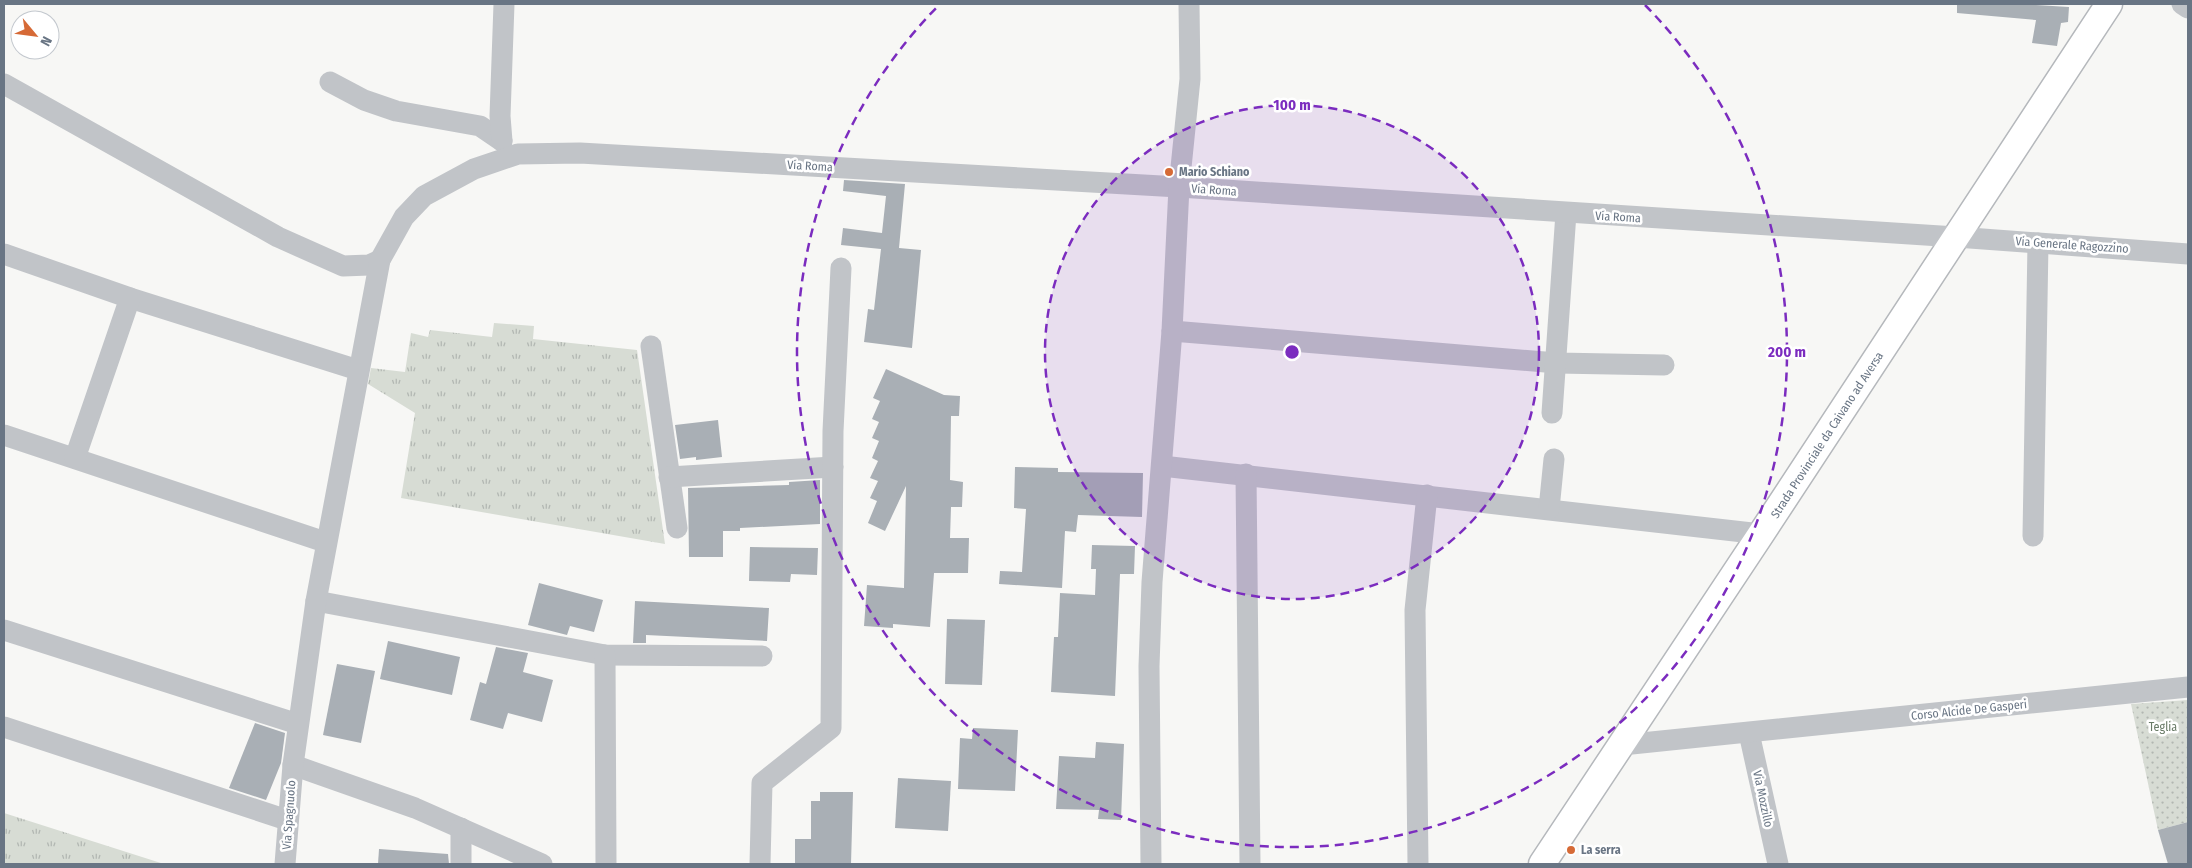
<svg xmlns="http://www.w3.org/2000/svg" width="2192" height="868" viewBox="0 0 2192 868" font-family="'Fira Sans Condensed',sans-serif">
<defs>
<pattern id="grass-tufts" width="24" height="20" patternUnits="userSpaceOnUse" patternTransform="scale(1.25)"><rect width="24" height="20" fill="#d7dcd4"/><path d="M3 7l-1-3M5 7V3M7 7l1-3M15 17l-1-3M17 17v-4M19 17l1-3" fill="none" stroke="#b2b7b2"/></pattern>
<pattern id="park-dots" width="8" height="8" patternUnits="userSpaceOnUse" patternTransform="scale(1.25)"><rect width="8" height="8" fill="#d7dcd4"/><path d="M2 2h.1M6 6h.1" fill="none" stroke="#b2b7b2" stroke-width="1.8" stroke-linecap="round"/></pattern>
</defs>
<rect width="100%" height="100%" fill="#f7f7f5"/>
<g fill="url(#grass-tufts)">
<polygon points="494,323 534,326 533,339 637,350 665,544 401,498 415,413 368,384 371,368 405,372 411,333 428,337 430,330 492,337"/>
<polygon points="4,813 164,864 4,864"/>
</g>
<polygon fill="url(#park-dots)" points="2188,700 2188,822 2158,830 2131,704"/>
<g fill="#a9afb5">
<polygon points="1957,4 2022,4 2069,7 2068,22 2061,23 2057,46 2032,43 2036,20 1957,13"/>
<polygon points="844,180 905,184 899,248 921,250 912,348 864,342 868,309 874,310 881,249 841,245 843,228 882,233 886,196 843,191"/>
<polygon points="886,369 944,395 960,396 959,416 951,416 950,480 963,482 962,507 951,507 950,538 969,538 968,573 934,573 930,627 893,624 893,628 864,626 867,585 904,588 906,486 885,531 868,523 877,501 870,498 878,481 870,478 878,461 872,458 879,441 872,438 879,422 872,419 880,401 873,398"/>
<polygon points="718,420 722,457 696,460 696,457 680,459 675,425"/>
<polygon points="1015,467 1058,468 1058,472 1143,473 1142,517 1078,515 1076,532 1065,531 1062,588 999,584 1000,571 1022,572 1026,509 1014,508"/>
<polygon points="820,480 820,524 740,528 740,531 723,531 723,557 689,557 688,488 789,485 789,482"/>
<polygon points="1092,545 1135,546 1134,574 1120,574 1115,696 1051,692 1054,637 1058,637 1060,593 1095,595 1096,569 1091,569"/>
<polygon points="750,547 818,548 817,575 791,574 790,582 749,581"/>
<polygon points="539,583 603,600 594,632 570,626 567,635 528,625"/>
<polygon points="635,601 769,608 767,641 646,635 646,643 633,643"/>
<polygon points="947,619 985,620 982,685 945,684"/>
<polygon points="388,641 460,657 452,695 380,679"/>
<polygon points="496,647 528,653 523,672 553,680 542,722 508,713 503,729 470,720 480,682 486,684"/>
<polygon points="337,664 375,671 361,743 323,735"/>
<polygon points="255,723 285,733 281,763 266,800 229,788"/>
<polygon points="973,728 1018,730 1015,791 958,789 960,738 972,739"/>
<polygon points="1096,742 1124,744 1121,820 1098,819 1099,810 1056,809 1059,756 1095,758"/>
<polygon points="898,778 951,781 948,831 895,828"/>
<polygon points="820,792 853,792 851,864 795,864 795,839 811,839 811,801 820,801"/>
<polygon points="2188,822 2188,864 2168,864 2158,830"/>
<polygon points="379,849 448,854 449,864 378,864"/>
</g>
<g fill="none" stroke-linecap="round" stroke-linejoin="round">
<g stroke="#b5b8bc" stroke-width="29">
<polyline id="major" points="1542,864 1761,534 2109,4"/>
</g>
<g stroke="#c1c4c8" stroke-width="21">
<polyline points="2182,4 2188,8"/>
<polyline points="330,82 364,100 396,111 480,126 502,141"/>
<polyline points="4,84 278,237 343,266 369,265 380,260"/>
<polyline points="502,141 500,116 504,4"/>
<polyline points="4,254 130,298 358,370"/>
<polyline points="1172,331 1557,363 1664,365"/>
<polyline points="651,346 677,528"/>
<polyline points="1552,413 1566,213"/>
<polyline points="4,435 325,542"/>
<polyline points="75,458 130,298"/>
<polyline points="1162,466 1761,534"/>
<polyline points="1246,474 1250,864"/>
<polyline points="669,477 833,467"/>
<polyline points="1549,509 1554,459"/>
<polyline points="2033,536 2038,243"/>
<polyline points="316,601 605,655 762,656"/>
<polyline points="4,630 298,724"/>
<polyline points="605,655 606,864"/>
<polyline points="4,727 287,820"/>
<polyline points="1749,733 1778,864"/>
<polyline points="1622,745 2188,687"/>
<polyline points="293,765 415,808 542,864"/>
<polyline points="461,828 461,864"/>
<polyline points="285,864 293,765 316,601 380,260 404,217 424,196 474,169 518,154 580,153 1179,187 1956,237 2188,254"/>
<polyline points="760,864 762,783 831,728 833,431 841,268"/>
<polyline points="1151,864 1149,666 1152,582 1172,331 1179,187 1190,79 1189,4"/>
<polyline points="1418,864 1415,610 1427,495"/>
</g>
<use href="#major" stroke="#fff" stroke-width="26"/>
</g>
<circle cx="1292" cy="352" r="247" fill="#7b2cbf" fill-opacity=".12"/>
<g fill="none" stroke="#7b2cbf" stroke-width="2.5" stroke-dasharray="9 6">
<circle cx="1292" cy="352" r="247"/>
<path d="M1645 5A495 495 0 1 1 939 5"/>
</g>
<g fill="#d66a36" stroke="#fff" stroke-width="2">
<circle cx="1169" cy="172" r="5"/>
<circle cx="1571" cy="850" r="5"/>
</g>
<g text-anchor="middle" stroke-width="5" stroke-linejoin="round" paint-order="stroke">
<g font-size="12" fill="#697584" stroke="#fff">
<text transform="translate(810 166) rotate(3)" y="4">Via Roma</text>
<text transform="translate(1214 190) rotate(4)" y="4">Via Roma</text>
<text transform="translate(1618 217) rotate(3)" y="4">Via Roma</text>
<text transform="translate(2072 245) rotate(4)" y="4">Via Generale Ragozzino</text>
<text transform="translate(1827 435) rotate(-57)" y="4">Strada Provinciale da Caivano ad Aversa</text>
<text transform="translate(1969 710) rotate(-6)" y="4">Corso Alcide De Gasperi</text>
<text transform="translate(1763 799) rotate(78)" y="4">Via Mozzillo</text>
<text transform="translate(289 815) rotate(-86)" y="4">Via Spagnuolo</text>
</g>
<g font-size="12" font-weight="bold" fill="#697584" stroke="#fff" text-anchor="start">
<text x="1179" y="176">Mario Schiano</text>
<text x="1581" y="854">La serra</text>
</g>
<g font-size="12" fill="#697b67" stroke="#fff">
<text x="2163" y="731">Teglia</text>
</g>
</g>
<circle cx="1292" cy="352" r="8" fill="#7b2cbf" stroke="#fff" stroke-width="2.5"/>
<g font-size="15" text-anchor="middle" font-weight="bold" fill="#7b2cbf" stroke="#fff" stroke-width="5" stroke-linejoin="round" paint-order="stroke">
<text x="1292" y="110">100 m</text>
<text x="1787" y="357">200 m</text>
</g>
<rect width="2192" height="868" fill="none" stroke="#697584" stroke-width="10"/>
<g transform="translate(35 35) rotate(119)"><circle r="24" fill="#ffffff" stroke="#c3c8ce"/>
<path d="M0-4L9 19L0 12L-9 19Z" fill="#d66a36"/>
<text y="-8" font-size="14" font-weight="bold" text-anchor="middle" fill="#697584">N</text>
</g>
</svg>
